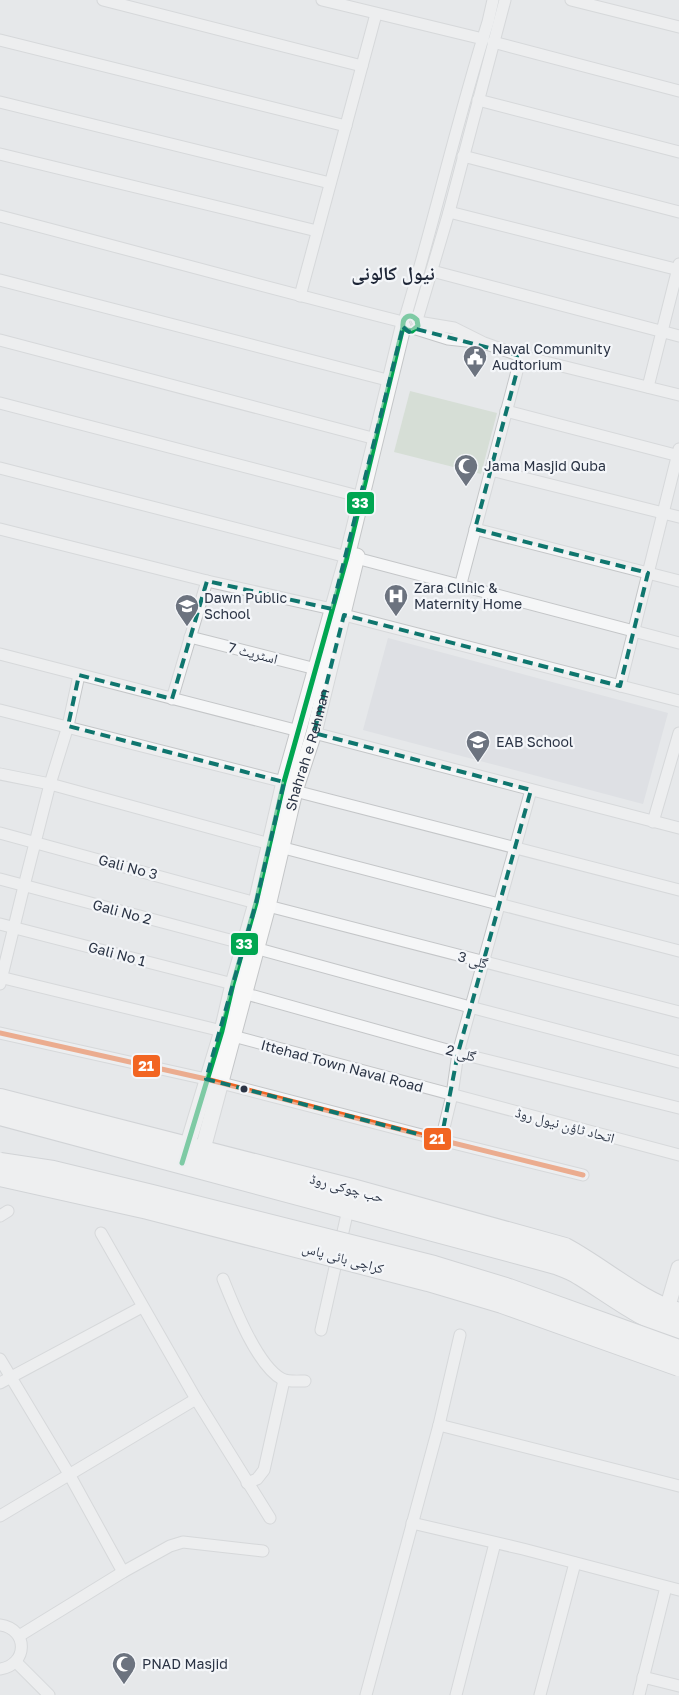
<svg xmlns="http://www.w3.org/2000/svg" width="679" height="1695" viewBox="0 0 679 1695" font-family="'Golos Text','Noto Naskh Arabic',sans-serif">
<rect width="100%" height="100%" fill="#e6e8ea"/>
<polygon fill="#d4d7dd" points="388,638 668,713 643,804 363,730"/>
<polygon fill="#d6ded6" points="410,391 497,413 481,474 394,452"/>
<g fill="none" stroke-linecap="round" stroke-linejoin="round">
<g stroke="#c4c6c8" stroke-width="13">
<g id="street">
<polyline points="103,0 362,66"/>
<polyline points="322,0 483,39"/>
<polyline points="571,0 679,27"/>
<polyline points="0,40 346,126"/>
<polyline points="493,42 679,91"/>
<polyline points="478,100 679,152"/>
<polyline points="0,102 330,183"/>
<polyline points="0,154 317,231"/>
<polyline points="463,156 679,212"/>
<polyline points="449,212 679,270"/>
<path d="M0,216c134,35 268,72 403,106"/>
<polyline points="432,271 679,336"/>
<polyline points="0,280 391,381"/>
<polyline points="300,296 376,14"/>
<path d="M405,318c30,-99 52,-198 83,-296l5,-22"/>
<polyline points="417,320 449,212 505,0"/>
<polyline points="418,322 454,328 484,343 521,356 679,395"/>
<polyline points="416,329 448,339 475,342"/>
<polyline points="0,340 376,439"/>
<polyline points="648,387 679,264"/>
<polyline points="0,403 362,497"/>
<polyline points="506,411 679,456"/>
<polyline points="0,468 347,557"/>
<polyline points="491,470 679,517"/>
<polyline points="0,529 207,581 332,609"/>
<polyline points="475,529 679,581"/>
<polyline points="356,558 679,643"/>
<polyline points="460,587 521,356"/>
<polyline points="344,615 679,701"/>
<polyline points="190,637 316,669"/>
<polyline points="0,654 299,731"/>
<polyline points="620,686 679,449"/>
<polyline points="172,699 207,581"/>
<polyline points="0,710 284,782"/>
<polyline points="314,733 679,828"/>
<polyline points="0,774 50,784 270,844"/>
<polyline points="295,791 679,890"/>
<polyline points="653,822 679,733"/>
<polyline points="0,833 256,903"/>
<polyline points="280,847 679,951"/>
<polyline points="0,879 245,944"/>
<polyline points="268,906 679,1012"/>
<polyline points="0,924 233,984"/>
<polyline points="255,948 470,1007 679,1062"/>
<polyline points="0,977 222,1031"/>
<polyline points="0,984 24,886 50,784 68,726 79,675"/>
<polyline points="243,993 458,1053 679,1108"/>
<polyline points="0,1033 206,1079 441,1140 583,1175"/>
<polyline points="233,1036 679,1155"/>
<polyline points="441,1140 452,1095 458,1053 531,790"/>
<polyline points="0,1216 8,1211"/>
<polyline points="101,1233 196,1399 270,1518"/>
<path d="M223,1279c10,25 34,87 59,100 6,3 16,2 23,2"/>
<polyline points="321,1330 349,1205"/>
<polyline points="0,1359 69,1474 123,1572"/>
<polyline points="0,1383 142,1307"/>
<polyline points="439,1425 679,1486"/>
<polyline points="247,1483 257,1479 264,1470 284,1380"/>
<polyline points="0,1516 196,1399"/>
<polyline points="412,1523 523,1549 679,1590"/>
<path d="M0,1625c29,4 28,40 0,44"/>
<polyline points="19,1636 123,1572 170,1546 183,1542 263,1551"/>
<polyline points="16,1662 49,1695"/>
<polyline points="643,1677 679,1686"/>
<polyline points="366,1695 439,1425 460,1335"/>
<polyline points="456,1695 495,1543"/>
<polyline points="540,1695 575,1563"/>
<polyline points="639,1695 666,1587"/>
</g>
</g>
<g stroke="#c4c6c8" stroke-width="17">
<g id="secondary">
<polyline points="184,1157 222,1031 233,984 256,903 284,782 347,557 403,327"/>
<path id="s1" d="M200,1160l68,-254 27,-115 19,-58 43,-177"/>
<polyline points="664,1319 679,1268"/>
</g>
</g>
<g stroke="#b8bbbf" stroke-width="22">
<g id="highway">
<path d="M0,1099l352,90 213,59c36,19 76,55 114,65"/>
<path d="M0,1115l556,149c8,3 17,6 24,11 33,20 61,44 99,54"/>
</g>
</g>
<use href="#street" stroke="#f5f6f7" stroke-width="11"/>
<use href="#secondary" stroke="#f8f8f8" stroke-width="15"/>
<use href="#highway" stroke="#f8f8f8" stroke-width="20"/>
<g stroke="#b8bbbf" stroke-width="22" stroke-linecap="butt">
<g id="highway-bridge">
<polyline points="0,1163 53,1171 152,1195 434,1266 509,1289 679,1350"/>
<polyline points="0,1176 148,1209 428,1281 502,1303 679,1366"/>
</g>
</g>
<use href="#highway-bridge" stroke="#f8f8f8" stroke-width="20"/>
<g stroke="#f4f6f9" stroke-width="9">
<polyline id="bus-1" points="0,1033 206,1079 441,1140 583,1175"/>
</g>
<g stroke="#f4f6f9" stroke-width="9">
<path id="bus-2" d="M182,1163l40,-132 11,-47 23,-81 28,-121 63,-225 56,-230c-1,-10 7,-15 14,-7l1,6 -6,5 -5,-1 -4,-3"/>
</g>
<use href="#bus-1" stroke="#f26522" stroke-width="5"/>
<use href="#bus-2" stroke="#00a651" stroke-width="5"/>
</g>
<path d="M0 0H679V1695H0ZM403,327l6,5 7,-3 105,27 -46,173 173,44 -28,113 -276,-71 -30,118 217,57 -73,263 -17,87 -235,-61 50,-176 28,-121 -216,-56 11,-51 93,24 35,-118 125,28z" fill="#e6e8ea" fill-opacity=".55" fill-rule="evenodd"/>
<path fill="none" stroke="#0f766e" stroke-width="4" stroke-dasharray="10 6" stroke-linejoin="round" d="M403,327l6,5 7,-3 105,27 -46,173 173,44 -28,113 -276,-71 -30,118 217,57 -73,263 -17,87 -235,-61 50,-176 28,-121 -216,-56 11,-51 93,24 35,-118 125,28z"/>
<defs>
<g id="civic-pin" transform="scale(1.25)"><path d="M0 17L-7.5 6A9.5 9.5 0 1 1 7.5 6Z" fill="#6c737f" stroke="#f4f6f9"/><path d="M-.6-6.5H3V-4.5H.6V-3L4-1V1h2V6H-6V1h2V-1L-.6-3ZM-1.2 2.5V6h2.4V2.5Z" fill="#fff"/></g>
<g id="mosque-pin" transform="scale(1.25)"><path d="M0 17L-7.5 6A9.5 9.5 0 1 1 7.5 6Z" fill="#6c737f" stroke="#f4f6f9"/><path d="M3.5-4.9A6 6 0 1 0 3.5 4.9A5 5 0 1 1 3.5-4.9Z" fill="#fff"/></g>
<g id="hospital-pin" transform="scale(1.25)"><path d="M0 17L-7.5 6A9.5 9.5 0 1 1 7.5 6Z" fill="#6c737f" stroke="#f4f6f9"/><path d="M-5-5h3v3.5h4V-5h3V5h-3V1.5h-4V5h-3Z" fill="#fff"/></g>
<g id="school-pin" transform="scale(1.25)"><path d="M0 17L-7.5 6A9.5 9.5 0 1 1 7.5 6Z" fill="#6c737f" stroke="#f4f6f9"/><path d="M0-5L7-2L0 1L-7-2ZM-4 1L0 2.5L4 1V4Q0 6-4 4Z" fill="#fff"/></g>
</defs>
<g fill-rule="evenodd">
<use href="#civic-pin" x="475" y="357"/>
<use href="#mosque-pin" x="466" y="466"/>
<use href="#hospital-pin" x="396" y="596"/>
<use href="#school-pin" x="187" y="606"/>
<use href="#school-pin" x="478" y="742"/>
<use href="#mosque-pin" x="124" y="1664"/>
</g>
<circle fill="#2b3445" stroke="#f4f6f9" stroke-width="2" cx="244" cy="1089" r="4.5"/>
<g text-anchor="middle" stroke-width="4.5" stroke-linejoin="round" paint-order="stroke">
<g font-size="14" fill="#2b3445" stroke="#f4f6f9" text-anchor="start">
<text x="492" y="354">Naval Community<tspan x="492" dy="16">Audtorium</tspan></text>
<text x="484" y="471">Jama Masjid Quba</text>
<text x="414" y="593">Zara Clinic &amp;<tspan x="414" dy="16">Maternity Home</tspan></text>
<text x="204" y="603">Dawn Public<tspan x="204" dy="16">School</tspan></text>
<text x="496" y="747">EAB School</text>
<text x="142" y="1669">PNAD Masjid</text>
</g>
<g font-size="14" fill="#2b3445" stroke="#f4f6f9">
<text transform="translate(253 653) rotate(14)" y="5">اسٹریٹ 7</text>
<text dy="5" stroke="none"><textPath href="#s1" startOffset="424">Shahrah e Rehman</textPath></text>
<text transform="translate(128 867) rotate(15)" y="5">Gali No 3</text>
<text transform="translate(122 912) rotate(15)" y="5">Gali No 2</text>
<text transform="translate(117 954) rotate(15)" y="5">Gali No 1</text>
<text transform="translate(473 960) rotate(15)" y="5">گلی 3</text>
<text transform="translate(461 1053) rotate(15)" y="5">گلی 2</text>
<text transform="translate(342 1066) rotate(15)" y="5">Ittehad Town Naval Road</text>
<text transform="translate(565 1125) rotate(15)" y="5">اتحاد ٹاؤن نیول روڈ</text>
<text transform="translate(347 1188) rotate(15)" y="5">حب چوکی روڈ</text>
<text transform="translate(343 1258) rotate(15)" y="5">کراچی بائی پاس</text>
</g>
<g font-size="19" font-weight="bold" fill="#1d2536" stroke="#f4f6f9">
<text x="393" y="280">نیول کالونی</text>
</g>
</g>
<g stroke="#f4f6f9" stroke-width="2">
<rect x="346" y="491" width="29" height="24" rx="5" fill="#00a651"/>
<rect x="230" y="932" width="29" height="24" rx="5" fill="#00a651"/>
<rect x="132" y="1054" width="29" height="24" rx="5" fill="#f26522"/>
<rect x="423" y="1127" width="29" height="24" rx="5" fill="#f26522"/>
</g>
<g font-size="14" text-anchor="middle" font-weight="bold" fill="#fff">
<text x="360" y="508">33</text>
<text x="244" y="949">33</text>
<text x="146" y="1071">21</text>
<text x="437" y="1144">21</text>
</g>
</svg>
